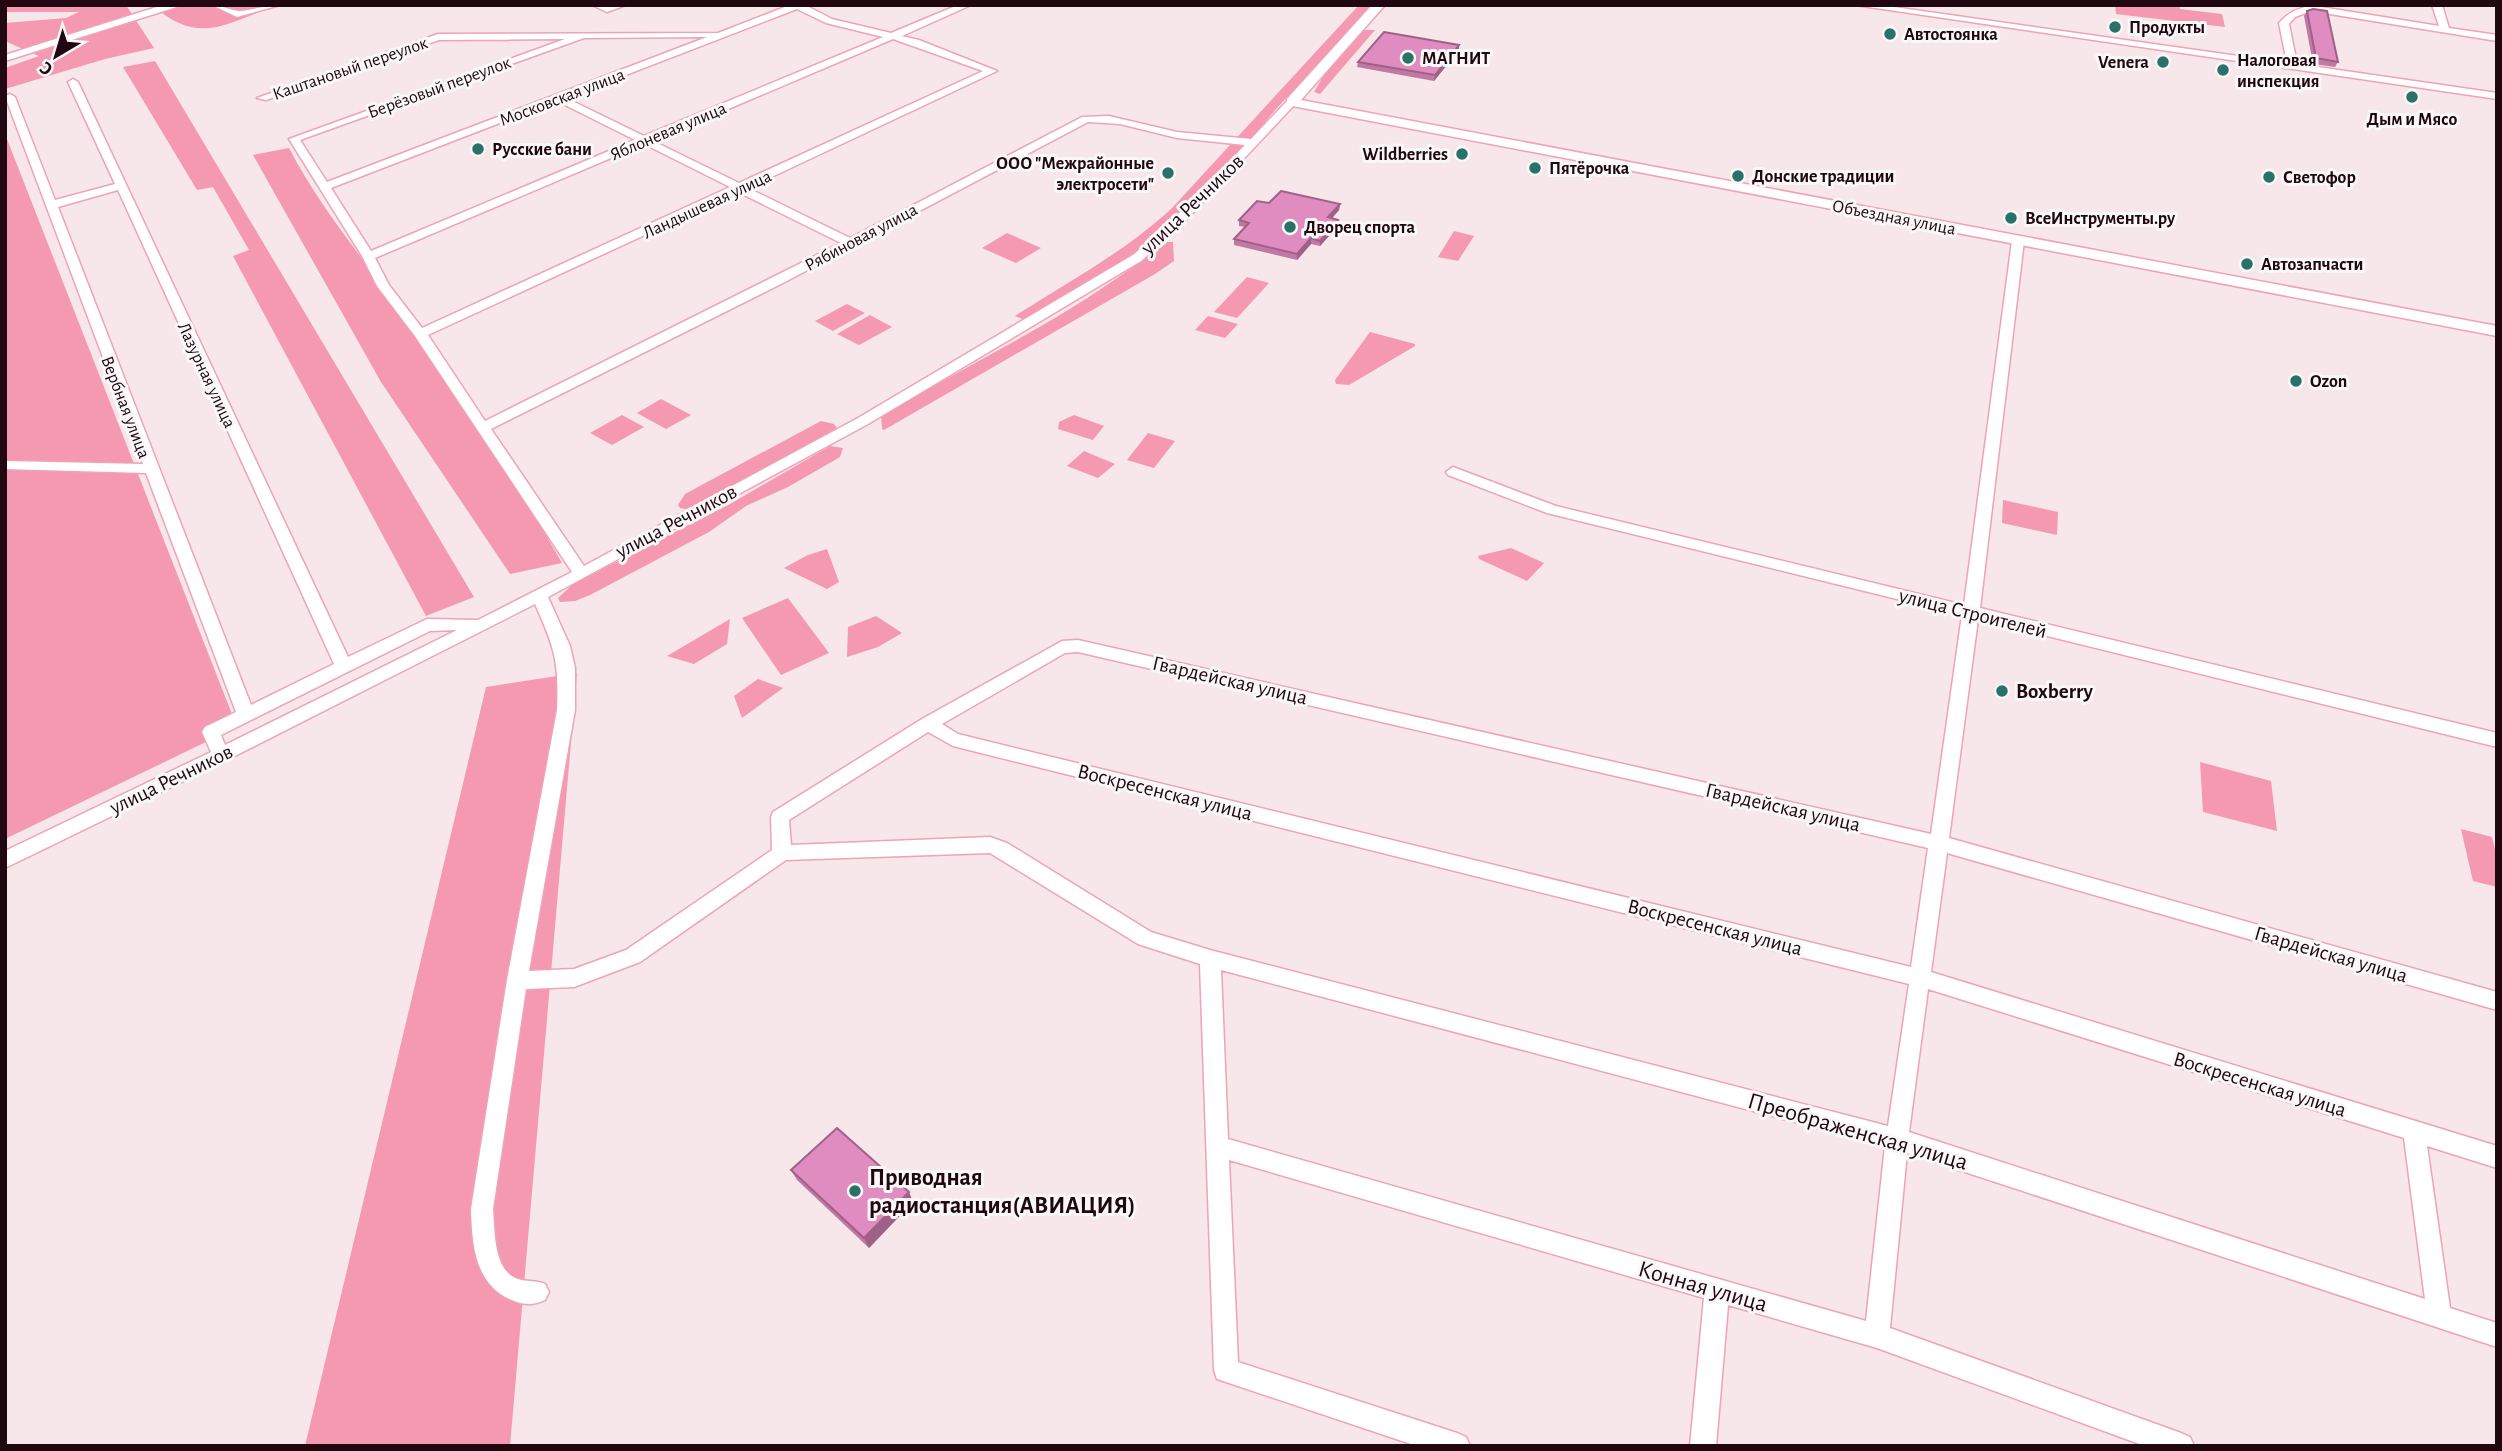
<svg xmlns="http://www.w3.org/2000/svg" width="2502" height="1451" viewBox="0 0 2502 1451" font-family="'Alegreya Sans',sans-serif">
<rect width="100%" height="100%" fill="#f7e6ea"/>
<g fill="#f499b1">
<polygon points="5,5 126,5 154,48 105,59 5,89 5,68 39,56 5,41 5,23 66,18 79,12 5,12"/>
<path d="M153,5h124c-50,18 -79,42 -124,0z"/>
<path d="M1359,5h13l-96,104 -50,60 -69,68 -56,41 -73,43 -13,-5c54,-35 110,-64 157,-108z"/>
<polygon points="2115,5 2179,5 2180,9 2222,14 2225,27 2116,14"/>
<polygon points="1362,30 1375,30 1320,94 1314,92 1324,75"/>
<polygon points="155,61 474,597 426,616 233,256 249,250 213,187 197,190 123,67"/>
<polygon points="5,134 237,727 5,839"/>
<path d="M289,148c32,62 78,115 118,171 55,77 108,161 155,244l-52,11 -129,-192 -128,-227z"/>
<polygon points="1454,231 1474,236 1458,261 1438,257"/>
<polygon points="1007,233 1041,248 1016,263 982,248"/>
<path d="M1165,242h8l1,19 -19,13 -271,156 -2,-1 -1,-13c96,-57 198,-103 284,-174z"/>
<polygon points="1247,277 1269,283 1237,318 1214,312"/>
<polygon points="847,304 865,313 833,331 815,321"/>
<polygon points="870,315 892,327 859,345 837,334"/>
<polygon points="1208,316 1238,324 1225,338 1195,330"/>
<polygon points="1370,332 1415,344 1415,346 1349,385 1336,384 1335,380"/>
<polygon points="661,399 691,415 666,429 637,413"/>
<polygon points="622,415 644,427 612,445 590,433"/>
<polygon points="1074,415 1104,426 1093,440 1058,429 1059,422"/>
<polygon points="821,421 834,424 837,428 690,510 680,508 678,505 685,494"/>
<polygon points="1148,433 1175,441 1154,468 1127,460"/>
<polygon points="830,446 843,448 840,457 788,487 746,506 709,532 590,595 575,601 560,602 558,598 573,584 730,504"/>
<polygon points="1084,451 1115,464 1098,478 1067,466"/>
<polygon points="2003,500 2058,512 2057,535 2002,523"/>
<polygon points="1511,548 1544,563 1527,581 1479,559 1478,556"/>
<polygon points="827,549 839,582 827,589 784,568 808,555"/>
<polygon points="788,598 829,653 781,675 742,618"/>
<polygon points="876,616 902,633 878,647 847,657 848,627"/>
<polygon points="730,619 727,644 694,664 667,656"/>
<polygon points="577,673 510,1446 305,1446 486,687"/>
<polygon points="758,679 783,688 742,718 734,696"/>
<polygon points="2200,762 2271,781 2277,831 2203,812"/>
<polygon points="2461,829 2492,837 2497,858 2497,887 2473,881"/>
</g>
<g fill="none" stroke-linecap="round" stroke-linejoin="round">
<g stroke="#efa3b6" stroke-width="3">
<g id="minor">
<polygon points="163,5 183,5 5,61 5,55"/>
<path d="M212,5c10,0 19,6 28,6 13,-1 26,-6 40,-6l-43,12z"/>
<polygon points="592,5 626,5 607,12"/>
<path d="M790,5h15l27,14 59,14 67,-28h13l-69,31 17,4 78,31 -249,117 102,50 232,-121 27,-1 68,16 74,7 37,-39 9,2 -121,129 -35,30 -273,163 -320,173 22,49 5,22v42l-46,261 45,-2 52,-19 146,-100 -1,-33 2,-5 149,-93 140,-78 16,-1 853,194 31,-219 -415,-102 -99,-38 -2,-3 7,-5 103,39 408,99 48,-364 6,-4 6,4 -44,367 517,125v14l-519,-128 -29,219 548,154v18l-550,-157 -16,119 566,174v22l-70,-22 23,162 47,15v24l-590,-194 -17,175 291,105 9,4 4,9h-49l-268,-98 -149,-43 -12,141h-26l14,-148 -475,-138 9,202 219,71 9,4 4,9h-53l-200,-67 -3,-9 -14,-406 -62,-20 -148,-91 -204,7 -146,102 -66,25 -48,2 -33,220c2,21 0,62 25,70 9,3 18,1 27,5l4,8 -4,8c-10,5 -21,5 -31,1 -39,-15 -42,-55 -43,-92l36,-229 50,-270c2,-49 -2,-61 -22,-106l-308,156 -222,108v-17l206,-99 -9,-20 3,-5 31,-15 -90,-239 -141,-4v-8l138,3 -138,-368 5,-2 5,3 40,103 60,-16 -47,-102 5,-3 5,3 270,575 79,-38 51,1 94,-48 -157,-236 -38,-50 -15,-30 -73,-117 276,-100 -126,1 -173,60 -9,-2 181,-64 280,-1zM797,9l29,14 57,14 -239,99 -78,-38zM707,37l-380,145 -27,-42 284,-102zM893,39l90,32 -244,112 -86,-42zM557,101l78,39 -264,111 -40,-63zM1088,122l32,2 57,14 68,7 -77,80 -35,30 -275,163 -274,148 -93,-137 292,-146zM644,144l86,43 -308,141 -33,-43 -14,-27zM118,190l216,474 -83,41 -193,-498zM738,192l103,51 -356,178 -57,-86zM457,630l-232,115 -4,-10 209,-104zM1078,652l850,196 -17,119 -953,-233 -16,-10 123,-71zM928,732l25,14 956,238 -21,142 -678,-176 -59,-18 -144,-89 -17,-6 -199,8 -2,-25zM1221,970l664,176 -19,175 -638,-182zM1928,989l476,149 21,161 -516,-167z"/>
<path d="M1855,5h25l407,58 -8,-40c12,-14 27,-18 44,-18l-2,2 118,19 -7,-21h10l7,23 48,7v6l-186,-30 -16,6 -6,7 8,40 200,29v6z"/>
</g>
</g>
<g stroke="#efa3b6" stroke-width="3">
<polygon id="major" points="1372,5 1385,5 1301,100 2497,326 2497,336 1287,105 1287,99"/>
</g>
<use href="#minor" fill="#fff" fill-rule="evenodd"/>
<use href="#major" fill="#fff" fill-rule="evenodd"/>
</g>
<g fill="#c278a5">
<polygon points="2307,11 2338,62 2335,67 2313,64 2304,16"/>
<polygon points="1459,50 1434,81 1357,67 1358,62"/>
<polygon points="1269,203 1340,204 1339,210 1332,218 1338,226 1320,246 1311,244 1297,260 1234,245 1234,239 1245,227 1239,226 1239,220"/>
<polygon points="791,1170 913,1202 869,1248 797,1180"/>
</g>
<g fill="#9e6286">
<polygon points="1459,45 1459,50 1434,81 1435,75"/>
<polygon points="1340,204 1339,210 1328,223 1328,217"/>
<polygon points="1338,220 1338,226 1320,246 1320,241"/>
<polygon points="1311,238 1311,244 1297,260 1297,254"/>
<polygon points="909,1192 913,1202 869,1248 864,1238"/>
</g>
<g fill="#e18cc0" stroke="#9e6286" stroke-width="2">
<polygon points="2313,9 2327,11 2338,62 2316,58 2307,11"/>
<polygon points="1384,32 1459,45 1435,75 1358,62"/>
<polygon points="1281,191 1340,204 1328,217 1338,220 1320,241 1311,238 1297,254 1234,239 1249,223 1239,220 1257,201 1269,203"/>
<polygon points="837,1128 909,1192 864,1238 791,1170"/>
</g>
<g fill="#2a7167" stroke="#f8f8f8" stroke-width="2.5">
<circle cx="2115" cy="27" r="7"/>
<circle cx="1890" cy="34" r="7"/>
<circle cx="1408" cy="58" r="7"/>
<circle cx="2163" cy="62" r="7"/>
<circle cx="2223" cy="70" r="7"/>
<circle cx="2412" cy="97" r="7"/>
<circle cx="478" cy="149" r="7"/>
<circle cx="1462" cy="154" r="7"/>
<circle cx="1535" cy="168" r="7"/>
<circle cx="1168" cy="173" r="7"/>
<circle cx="1738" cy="176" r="7"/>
<circle cx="2269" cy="177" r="7"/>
<circle cx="2011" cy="218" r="7"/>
<circle cx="1290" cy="227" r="7"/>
<circle cx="2247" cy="264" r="7"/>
<circle cx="2296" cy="381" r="7"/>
<circle cx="2002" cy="691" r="7"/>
<circle cx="855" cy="1191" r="7"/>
</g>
<g text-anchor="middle" stroke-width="6" stroke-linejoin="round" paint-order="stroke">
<g font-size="18" font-weight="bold" fill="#21070f" stroke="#f8f8f8" text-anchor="start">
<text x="2129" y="33">Продукты</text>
<text x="1904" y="40">Автостоянка</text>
<text x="1422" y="64">МАГНИТ</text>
<text x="2237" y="66">Налоговая<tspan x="2237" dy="21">инспекция</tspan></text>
<text x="2149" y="68" text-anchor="end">Venera</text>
<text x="2412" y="125" text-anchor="middle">Дым и Мясо</text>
<text x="492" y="155">Русские бани</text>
<text x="1448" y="160" text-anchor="end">Wildberries</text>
<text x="1154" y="169" text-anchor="end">ООО "Межрайонные<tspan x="1154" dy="21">электросети"</tspan></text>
<text x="1549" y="174">Пятёрочка</text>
<text x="1752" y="182">Донские традиции</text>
<text x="2283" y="183">Светофор</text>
<text x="2025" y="224">ВсеИнструменты.ру</text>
<text x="1304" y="233">Дворец спорта</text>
<text x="2261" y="270">Автозапчасти</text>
<text x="2310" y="387">Ozon</text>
</g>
<g font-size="18" fill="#21070f" stroke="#f8f8f8">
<text transform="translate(350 68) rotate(-19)" y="6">Каштановый переулок</text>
<text transform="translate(439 87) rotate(-20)" y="6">Берёзовый переулок</text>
<text transform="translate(562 97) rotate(-21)" y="6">Московская улица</text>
<text transform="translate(668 131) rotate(-23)" y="6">Яблоневая улица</text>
<text transform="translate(707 204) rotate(-25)" y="6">Ландышевая улица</text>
<text transform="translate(1894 217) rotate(11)" y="6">Объездная улица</text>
<text transform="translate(861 237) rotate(-28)" y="6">Рябиновая улица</text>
<text transform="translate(207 375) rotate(65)" y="6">Лазурная улица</text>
<text transform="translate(126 407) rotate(69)" y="6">Вербная улица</text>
</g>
<g font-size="21" fill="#21070f" stroke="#f8f8f8">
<text transform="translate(1192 204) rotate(-44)" y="7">улица Речников</text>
<text transform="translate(676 521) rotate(-28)" y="7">улица Речников</text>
<text transform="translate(1973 613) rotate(14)" y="7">улица Строителей</text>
<text transform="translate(1230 680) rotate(13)" y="7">Гвардейская улица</text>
<text transform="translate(171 779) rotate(-26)" y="7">улица Речников</text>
<text transform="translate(1165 792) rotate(14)" y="7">Воскресенская улица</text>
<text transform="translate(1783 807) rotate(13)" y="7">Гвардейская улица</text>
<text transform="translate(1715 927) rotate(14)" y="7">Воскресенская улица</text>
<text transform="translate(2331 954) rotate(16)" y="7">Гвардейская улица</text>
<text transform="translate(2260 1084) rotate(17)" y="7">Воскресенская улица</text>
</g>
<g font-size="21" font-weight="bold" fill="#21070f" stroke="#f8f8f8" text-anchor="start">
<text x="2016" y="698">Boxberry</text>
</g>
<g font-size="24" fill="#21070f" stroke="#f8f8f8">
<text transform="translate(1858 1131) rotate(16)" y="8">Преображенская улица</text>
<text transform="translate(1703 1286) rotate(16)" y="8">Конная улица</text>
</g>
<g font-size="24" font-weight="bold" fill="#21070f" stroke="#f8f8f8" text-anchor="start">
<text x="869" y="1185">Приводная<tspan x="869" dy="28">радиостанция(АВИАЦИЯ)</tspan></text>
</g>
</g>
<rect width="2502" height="1451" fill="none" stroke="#21070f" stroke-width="14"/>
<g transform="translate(56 56) rotate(218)" stroke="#f8f8f8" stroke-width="5" paint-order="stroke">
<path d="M0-5L12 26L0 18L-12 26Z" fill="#21070f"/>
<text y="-10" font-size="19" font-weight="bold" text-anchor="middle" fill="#21070f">С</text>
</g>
</svg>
